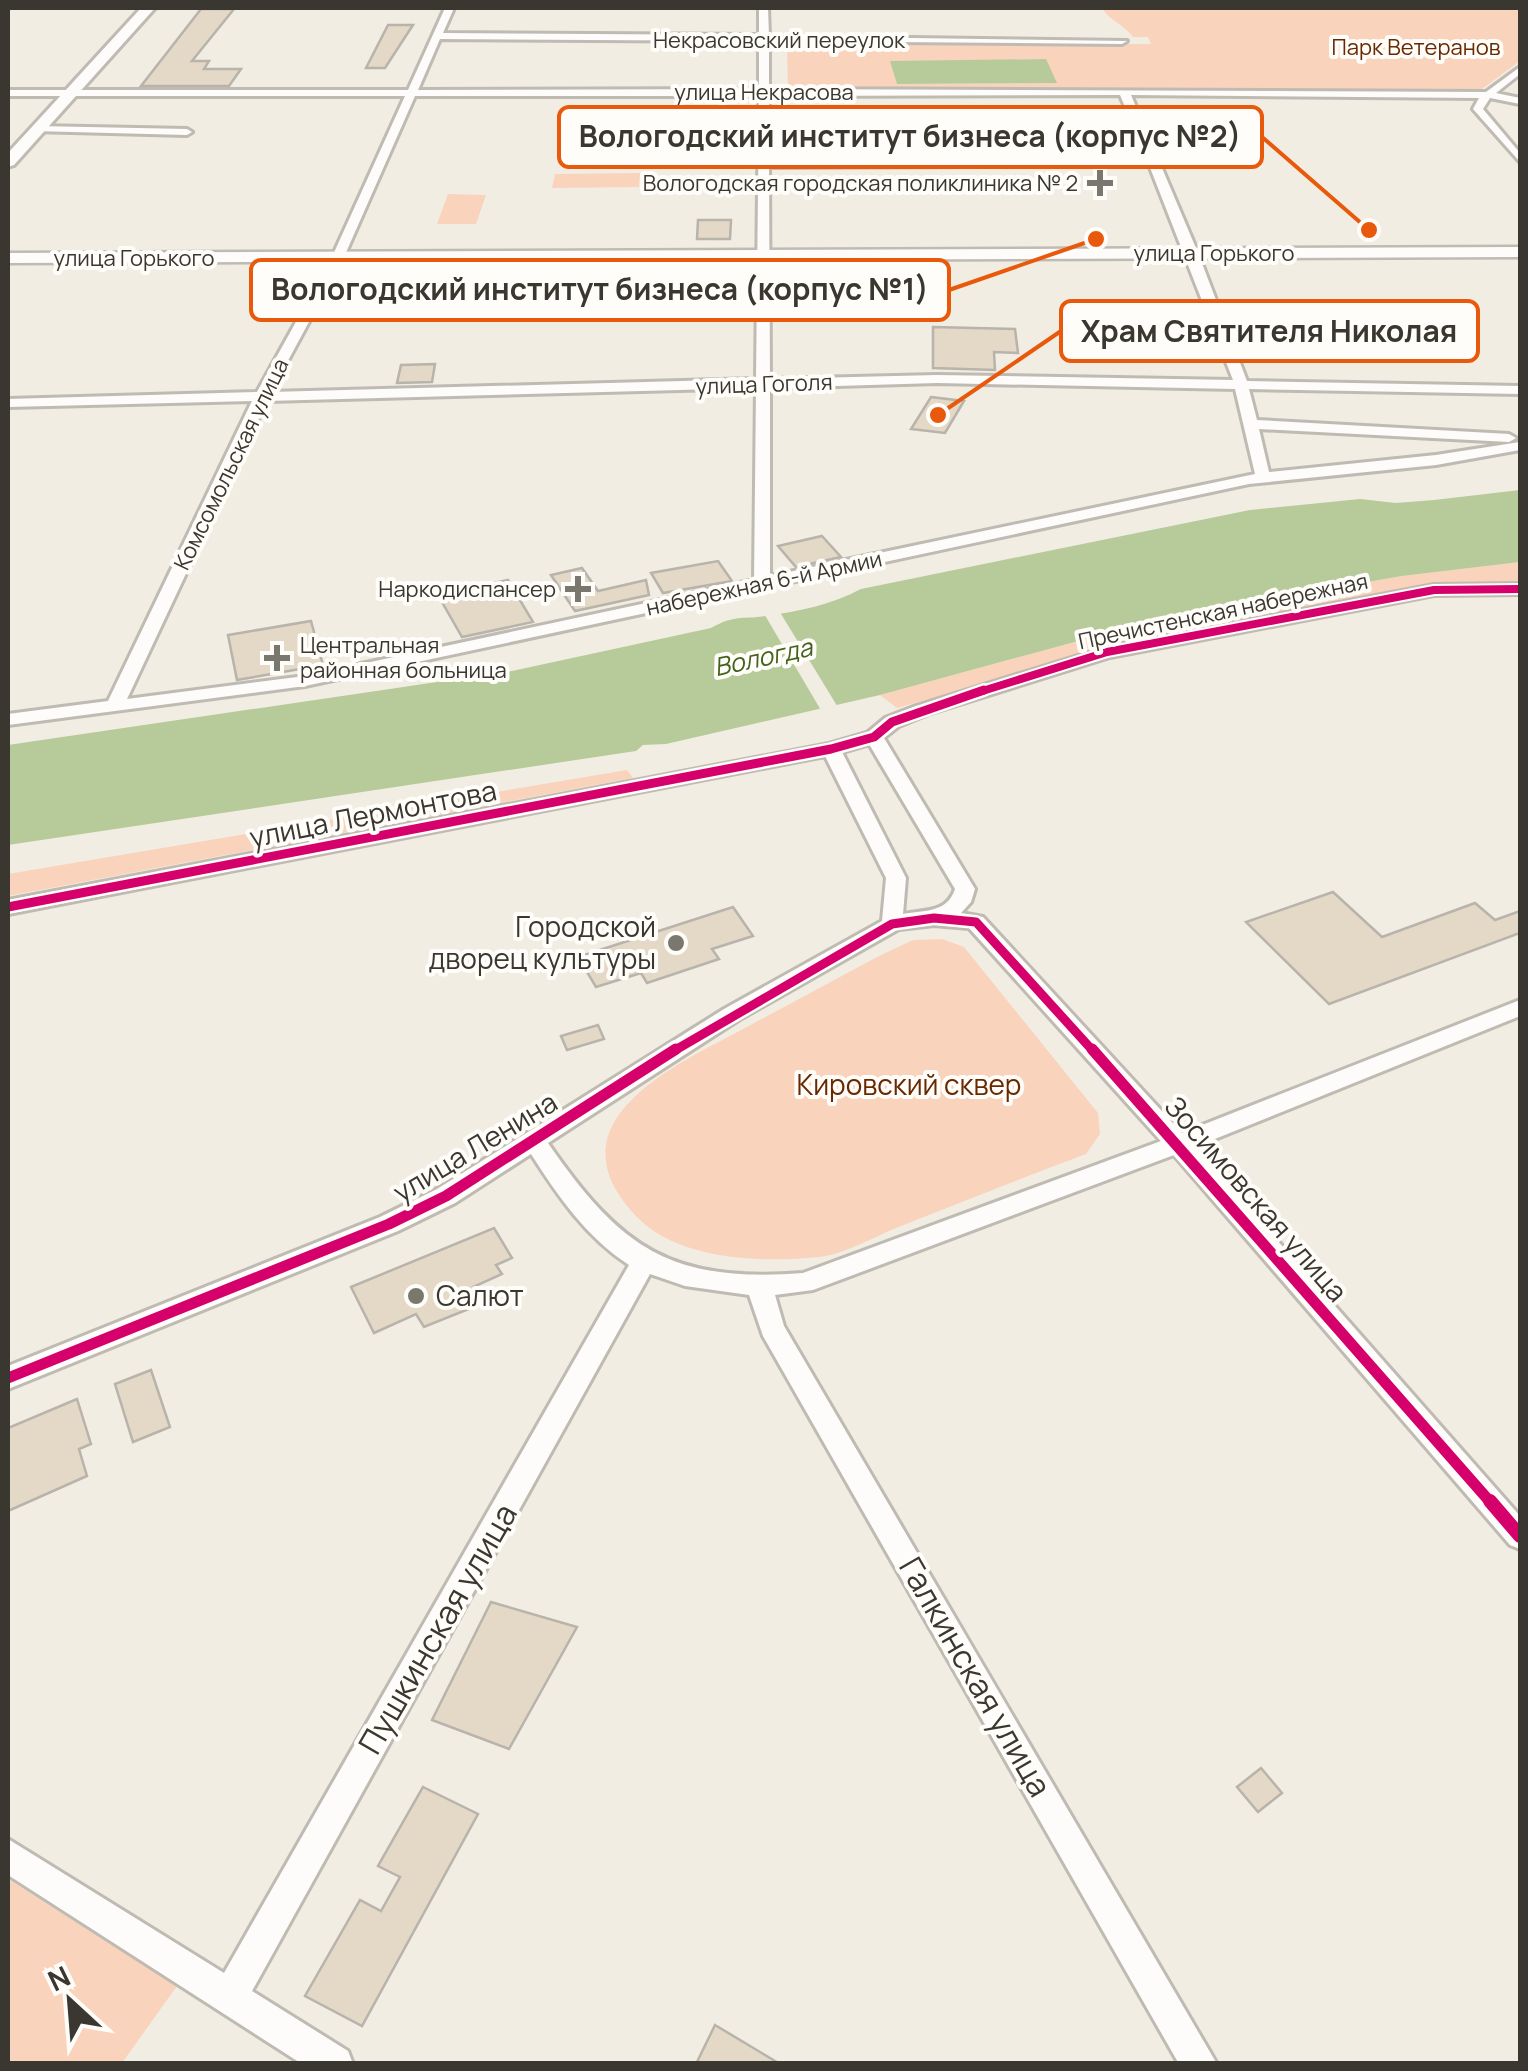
<svg xmlns="http://www.w3.org/2000/svg" width="1528" height="2071" viewBox="0 0 1528 2071" font-family="Manrope,sans-serif">
<rect width="100%" height="100%" fill="#f2ede2"/>
<g fill="#f9d3bc" fill-rule="evenodd">
<path d="M1102,8h418v53l-38,28 -694,1 -1,-46h364l-3,-7h-15c-10,-13 -23,-16 -31,-29zM1045,59l11,24 -159,1 -6,-22z"/>
<polygon points="640,173 639,187 552,188 555,174"/>
<polygon points="448,194 486,195 476,224 437,224"/>
<polygon points="1520,562 1520,584 1430,587 1190,630 1104,649 897,708 880,695 1166,617 1402,576"/>
<polygon points="627,770 633,778 8,896 8,874"/>
<path d="M942,939l22,8 134,166 2,21 -14,20c-64,24 -127,49 -190,74 -24,10 -53,27 -78,29 -56,6 -139,3 -180,-39 -93,-95 36,-152 107,-190 45,-24 89,-48 134,-72l34,-16z"/>
<polygon points="8,1879 177,1986 122,2063 8,2063"/>
</g>
<g fill="#b6cb99">
<polygon points="1046,59 1057,83 897,84 890,61"/>
<path d="M1520,490v72l-118,14 -236,41 -286,78 -214,49 -23,1 -7,6 -628,94v-100l504,-74 199,-43c26,-14 29,-8 55,-12 33,-5 65,-11 95,-27l389,-79 110,-11 36,4 38,-3z"/>
</g>
<polygon fill="#f2ede2" points="778,609 839,709 822,712 763,612"/>
<g fill="#e4d8c7" stroke="#b8b3ab" stroke-width="2.5">
<polygon points="201,9 234,9 192,61 209,61 204,69 241,69 229,86 141,86"/>
<polygon points="388,25 413,25 385,68 366,68"/>
<polygon points="698,220 731,220 730,239 697,239"/>
<polygon points="933,327 1015,329 1018,353 994,352 995,370 933,368"/>
<polygon points="435,364 432,382 397,383 401,365"/>
<polygon points="931,397 964,401 945,433 911,429"/>
<polygon points="822,536 841,557 796,567 778,546"/>
<polygon points="718,561 732,581 663,593 651,573"/>
<polygon points="582,568 598,591 646,580 649,595 575,611 551,575"/>
<polygon points="508,580 533,622 462,637 438,595"/>
<polygon points="311,621 323,665 237,680 228,635"/>
<polygon points="1333,892 1382,937 1475,903 1495,920 1520,911 1520,933 1329,1004 1246,922"/>
<polygon points="733,907 753,936 712,949 719,959 647,983 641,973 596,987 578,957"/>
<polygon points="598,1025 604,1039 567,1050 561,1036"/>
<polygon points="494,1228 512,1258 496,1265 502,1274 473,1287 481,1304 424,1327 416,1314 374,1333 351,1287"/>
<polygon points="151,1370 170,1427 133,1442 115,1384"/>
<polygon points="77,1399 91,1444 79,1449 87,1476 8,1511 8,1428"/>
<polygon points="491,1602 577,1627 509,1749 432,1720"/>
<polygon points="1261,1768 1282,1793 1258,1812 1237,1787"/>
<polygon points="423,1787 478,1814 362,2026 305,1996 360,1900 381,1911 400,1877 378,1866"/>
<polygon points="715,2025 780,2064 696,2064"/>
</g>
<g fill="none" stroke-linecap="round" stroke-linejoin="round">
<g stroke="#bfbbb3" stroke-width="6">
<g id="minor">
<path d="M445,8h9l-11,25 316,2v-27h9l1,28 358,5 -5,3 -353,-3v48l717,3 34,-25v7l-24,19 24,5v6l-30,-6 -7,11 37,44v9l-47,-53 6,-11 -348,-3 67,158 49,128 273,5v8l-271,-5 8,31 252,14 7,4 -7,4 -250,-13 10,43 167,-17 84,-13v8l-84,15 -187,19 -944,202 -297,39v-11l100,-13 144,-300 -244,6v-8l249,-7 75,-135 73,-161h-397v-6h400zM440,39l319,2v48l-341,1zM1120,95l27,64 -378,2v-65zM415,96h344l-3,283 -485,13 73,-135zM1149,165l84,215 -296,-5 -167,4 -1,-212zM937,383l298,6 20,85 -485,102v-188zM756,388l-2,192 -449,96 -178,23 140,-298z"/>
<polygon points="37,126 187,129 192,132 187,135 33,131"/>
<path d="M1520,584v10l-86,1 -324,62 -182,57 -29,12 -15,12 91,151 -4,13 -10,11 22,4 199,216 338,-133v16l-325,131 325,369v33l-10,-4 -336,-390 -361,135 -38,5 9,31 433,738h-38l-416,-728 -14,-41 -64,-9 -35,-12 -398,717 96,60 5,13h-51l-294,-189v-36l216,134 405,-708c-43,-28 -71,-69 -98,-111l-76,49 -57,28 -390,158v-23l372,-149 57,-28 287,-180 158,-88 4,-43 -61,-122 -817,158v-14l821,-156 38,-11 18,-15 31,-12 191,-59 327,-62zM869,744l86,145c-8,24 -30,21 -52,25l3,-36 -64,-126zM934,925l35,3 192,213 -358,132c-132,10 -182,-24 -255,-130l192,-124 159,-90z"/>
</g>
</g>
<g stroke="#bfbbb3" stroke-width="5">
<polygon id="tertiary" points="1520,247 1520,257 8,263 8,253"/>
</g>
<g stroke="#bfbbb3" stroke-width="6">
<polygon id="secondary" points="141,8 155,8 14,165 8,167 8,153"/>
</g>
<use href="#minor" fill="#fdfcfb" fill-rule="evenodd"/>
<use href="#tertiary" fill="#fdfcfb" fill-rule="evenodd"/>
<use href="#secondary" fill="#fdfcfb" fill-rule="evenodd"/>
<g stroke="#fffdf9" stroke-width="12">
<polyline id="cycleway-far3" points="976,693 1107,652 1434,590 1520,589"/>
</g>
<g stroke="#fffdf9" stroke-width="14">
<g id="cycleway-far2">
<polyline points="8,907 831,749 874,737 892,722 984,690"/>
<polyline points="672,1052 892,924 934,918 976,922 1094,1052"/>
</g>
</g>
<g stroke="#fffdf9" stroke-width="18">
<g id="cycleway-far1">
<polyline points="1092,1049 1492,1504"/>
<polyline points="8,1378 389,1224 446,1196 676,1049"/>
</g>
</g>
<g stroke="#fffdf9" stroke-width="20">
<polyline id="cycleway" points="1490,1501 1520,1536"/>
</g>
<use href="#cycleway-far3" stroke="#d6006c" stroke-width="8"/>
<use href="#cycleway-far2" stroke="#d6006c" stroke-width="9"/>
<use href="#cycleway-far1" stroke="#d6006c" stroke-width="11"/>
<use href="#cycleway" stroke="#d6006c" stroke-width="14"/>
</g>
<g fill="#7a776e" stroke="#fffdf9" stroke-width="4">
<path d="M1095 168h10v10h10v10h-10v10h-10v-10h-10v-10h10z"/>
<path d="M573 574h10v10h10v10h-10v10h-10v-10h-10v-10h10z"/>
<path d="M272 643h10v10h10v10h-10v10h-10v-10h-10v-10h10z"/>
<circle cx="676" cy="943" r="10"/>
<circle cx="416" cy="1296" r="10"/>
</g>
<g text-anchor="middle" stroke-width="8" stroke-linejoin="round" paint-order="stroke">
<g font-size="22" fill="#3a3730" stroke="#fffdf9">
<text x="779" y="48">Некрасовский переулок</text>
<text x="764" y="100">улица Некрасова</text>
<text x="1214" y="261">улица Горького</text>
<text x="134" y="266">улица Горького</text>
<text transform="translate(764 384) rotate(-2)" y="8">улица Гоголя</text>
<text transform="translate(231 464) rotate(-64)" y="8">Комсомольская улица</text>
<text transform="translate(764 583) rotate(-12)" y="8">набережная 6-й Армии</text>
<text transform="translate(1223 611) rotate(-12)" y="8">Пречистенская набережная</text>
</g>
<g font-size="22" fill="#682900" stroke="#fffdf9">
<text x="1416" y="55">Парк Ветеранов</text>
</g>
<g font-size="22" fill="#3a3730" stroke="#fffdf9" text-anchor="end">
<text x="1078" y="191">Вологодская городская поликлиника № 2</text>
<text x="556" y="597">Наркодиспансер</text>
<text x="300" y="653" text-anchor="start">Центральная<tspan x="300" dy="25">районная больница</tspan></text>
</g>
<g font-size="25" font-style="italic" fill="#45621c" stroke="#fffdf9">
<text transform="translate(763 657) rotate(-12)" y="9">Вологда</text>
</g>
<g font-size="28" fill="#3a3730" stroke="#fffdf9">
<text transform="translate(373 814) rotate(-11)" y="10">улица Лермонтова</text>
<text transform="translate(475 1147) rotate(-31)" y="10">улица Ленина</text>
<text transform="translate(1256 1199) rotate(49)" y="10">Зосимовская улица</text>
</g>
<g font-size="28" fill="#3a3730" stroke="#fffdf9" text-anchor="end">
<text x="656" y="937">Городской<tspan x="656" dy="32">дворец культуры</tspan></text>
<text x="436" y="1306" text-anchor="start">Салют</text>
</g>
<g font-size="28" fill="#682900" stroke="#fffdf9">
<text x="909" y="1095">Кировский сквер</text>
</g>
<g font-size="32" fill="#3a3730" stroke="#fffdf9">
<text transform="translate(438 1629) rotate(-60)" y="11">Пушкинская улица</text>
<text transform="translate(975 1677) rotate(60)" y="11">Галкинская улица</text>
</g>
</g>
<path fill="none" stroke="#e8590c" stroke-width="4" d="M1369 230L1262 137M1096 239L949 290M938 415L1061 331"/>
<g fill="#e8590c" stroke="#fffdf9" stroke-width="4">
<circle cx="1369" cy="230" r="10"/>
<circle cx="1096" cy="239" r="10"/>
<circle cx="938" cy="415" r="10"/>
</g>
<g fill="#fffdf9" stroke="#e8590c" stroke-width="4">
<rect x="559" y="107" width="703" height="60" rx="10"/>
<rect x="251" y="260" width="698" height="60" rx="10"/>
<rect x="1061" y="301" width="417" height="60" rx="10"/>
</g>
<g font-size="30" text-anchor="middle" font-weight="bold" fill="#3a3730">
<text x="910" y="147">Вологодский институт бизнеса (корпус №2)</text>
<text x="600" y="300">Вологодский институт бизнеса (корпус №1)</text>
<text x="1269" y="342">Храм Святителя Николая</text>
</g>
<rect width="1528" height="2071" fill="none" stroke="#3a3730" stroke-width="20"/>
<g transform="translate(70 2001) rotate(334)" stroke="#fffdf9" stroke-width="8" paint-order="stroke">
<path d="M0-8L18 38L0 25L-18 38Z" fill="#3a3730"/>
<text y="-15" font-size="28" font-weight="bold" text-anchor="middle" fill="#3a3730">N</text>
</g>
</svg>
